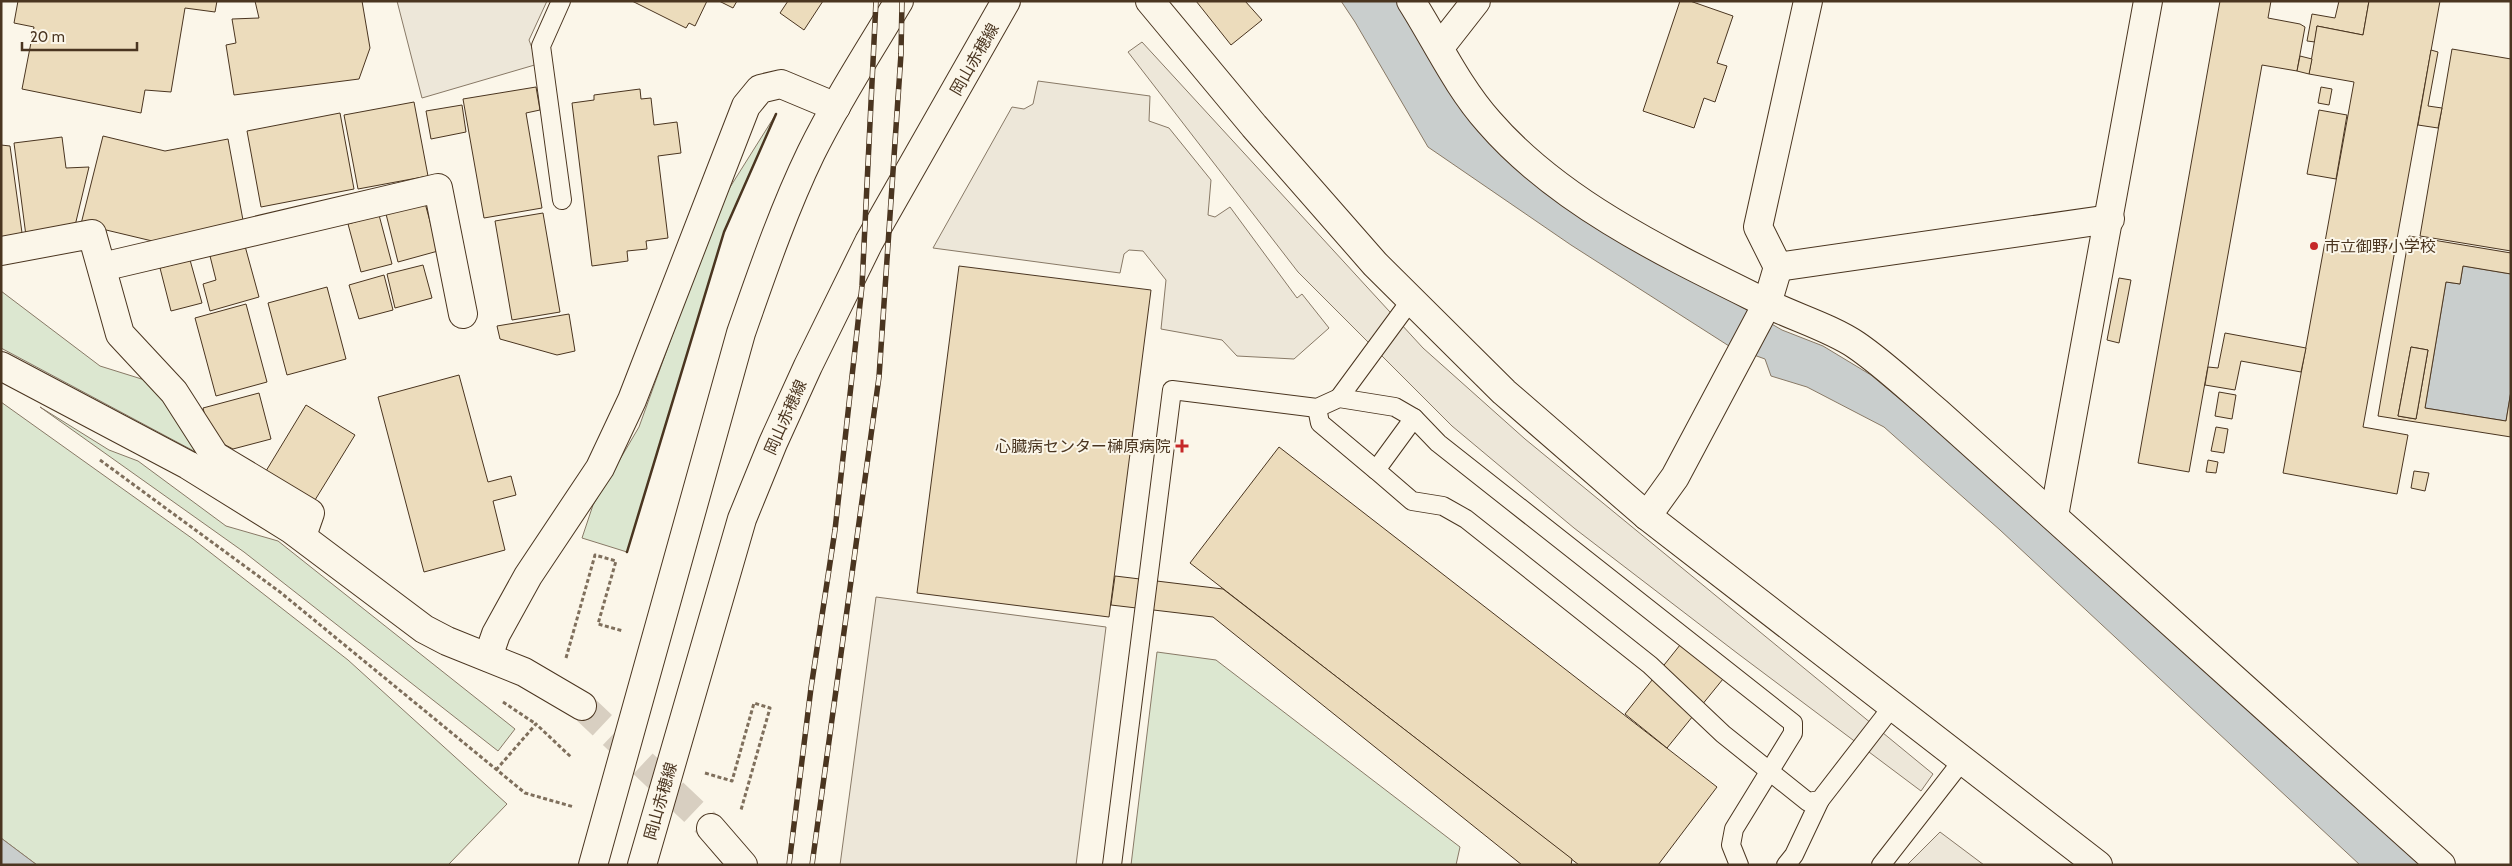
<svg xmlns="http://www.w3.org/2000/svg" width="2512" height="866" viewBox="0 0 2512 866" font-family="Cabin,'Noto Sans JP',sans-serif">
<rect width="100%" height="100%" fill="#fbf6e9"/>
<g fill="#dce7d0" stroke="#887966">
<polygon points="776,114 724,232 627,552 582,538 593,505 639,427 711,228 727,192"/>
<polygon points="1,291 100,366 148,381 205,457 1,348"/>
<polygon points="1,402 193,539 348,660 507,804 448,865 37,865 1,838"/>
<polygon points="40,407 109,450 138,461 226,526 278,541 515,729 498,751 244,552"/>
<polygon points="1157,652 1216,660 1460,847 1456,865 1131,865"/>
</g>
<g fill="#ede7d9" stroke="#887966">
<polygon points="397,1 547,1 529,40 538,64 422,98"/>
<polygon points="1142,42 1423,348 1525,439 1933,774 1921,791 1737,653 1574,528 1452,426 1298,272 1128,52"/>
<polygon points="1038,81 1150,96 1149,121 1169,128 1211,180 1208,215 1215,217 1230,207 1297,298 1302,294 1329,328 1294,359 1237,356 1222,340 1161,329 1166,280 1143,251 1129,250 1124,254 1120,273 933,248 1012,107 1024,109 1033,104"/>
<polygon points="876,597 1106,627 1076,865 840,865"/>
<polygon points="1940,832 1984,865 1907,865"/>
</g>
<g fill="#c9cecd" stroke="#887966">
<polygon points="1341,1 1400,1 1452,90 1730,300 1782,330 1823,346 1871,375 2056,530 2424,865 2360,865 2000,530 1884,427 1807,387 1771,376 1765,359 1729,346 1571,245 1428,147 1355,22"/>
<polygon points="2463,266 2511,274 2511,391 2506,421 2425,408 2446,282 2460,284"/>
<polygon points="1,838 37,865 1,865"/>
</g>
<g fill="#ecdcbc" stroke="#4a3520" fill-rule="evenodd">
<polygon points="18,1 217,1 215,12 185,8 171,92 145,90 141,113 22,89 34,27 14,23"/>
<polygon points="255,1 362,1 370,48 359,79 234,95 226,45 236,43 232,19 259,18"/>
<polygon points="632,1 707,1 695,26 689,23 686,28"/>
<polygon points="719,1 737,1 733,8"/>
<polygon points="788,1 823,1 804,30 780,13"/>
<polygon points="1196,1 1245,1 1262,20 1231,45"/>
<polygon points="1680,1 1690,1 1733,16 1717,63 1727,66 1715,102 1704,98 1694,128 1643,111"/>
<polygon points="2220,1 2271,1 2268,18 2300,24 2305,27 2297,71 2262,65 2189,472 2138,463"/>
<polygon points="2339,1 2369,1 2363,35 2317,26 2315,42 2307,41 2312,14 2335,18"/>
<polygon points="2369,1 2440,1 2363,427 2408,435 2397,494 2283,473 2354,82 2309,74 2317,26 2363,35"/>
<polygon points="2452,49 2511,59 2511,251 2420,236"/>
<polygon points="2431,50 2438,52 2428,106 2442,108 2438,128 2418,125"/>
<polygon points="2300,56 2312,59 2309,74 2297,71"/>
<polygon points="536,87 540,110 526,113 542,208 484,218 463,99"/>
<polygon points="2321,87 2332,89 2329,105 2318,103"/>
<polygon points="640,89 641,99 651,98 654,125 677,122 681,153 658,156 668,238 646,241 647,249 627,251 628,261 592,266 572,103 594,100 594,95"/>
<polygon points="414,102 428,176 358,189 344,115"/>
<polygon points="462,105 466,132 431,139 426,111"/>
<polygon points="2319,110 2347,115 2336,179 2307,174"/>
<polygon points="340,113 354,189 261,207 247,131"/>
<polygon points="103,136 165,151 228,139 245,231 169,245 81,224"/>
<polygon points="62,137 66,168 89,167 74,230 26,236 14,143"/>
<polygon points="1,145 10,146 23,240 1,241"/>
<polygon points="425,203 438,251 398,262 386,214"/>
<polygon points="543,213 560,312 512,320 495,221"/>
<polygon points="379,215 392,264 361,272 348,224"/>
<path d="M2409,236l102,17v21l-48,-8 -3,18 -14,-2 -21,126 81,13 5,-30v46l-133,-21zM2411,347l17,3 -12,69 -18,-3z"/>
<polygon points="245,246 259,297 210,311 203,284 216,280 210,256"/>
<polygon points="190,260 202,303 171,311 160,268"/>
<polygon points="423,265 432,298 395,308 387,274"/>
<polygon points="959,266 1151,290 1109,617 917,593"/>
<polygon points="384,275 393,310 359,319 349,285"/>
<polygon points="2119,278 2131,280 2119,343 2107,340"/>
<polygon points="327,287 346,359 287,375 268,303"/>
<polygon points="246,304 267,382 216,396 195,318"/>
<polygon points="569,314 575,351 557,355 500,339 497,326"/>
<polygon points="2225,333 2306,348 2301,372 2241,361 2235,390 2205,385 2208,367 2218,368"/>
<polygon points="2411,347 2428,350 2416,419 2398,416"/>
<polygon points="459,375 488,482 511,476 516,495 493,501 505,550 424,572 378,397"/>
<polygon points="2219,392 2236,395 2232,419 2215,416"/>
<polygon points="259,393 271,439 233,449 210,437 203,408"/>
<polygon points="306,405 355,435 315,500 266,471"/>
<polygon points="2216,427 2228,429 2224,453 2211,451"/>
<polygon points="1279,447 1717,787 1658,865 1579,865 1190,563"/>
<polygon points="2208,460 2218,462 2216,473 2206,472"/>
<polygon points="2414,471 2429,473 2425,491 2411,488"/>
<polygon points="1115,576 1223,589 1572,859 1571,865 1522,865 1213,617 1111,605"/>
<polygon points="1680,645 1723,679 1667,748 1625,714"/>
</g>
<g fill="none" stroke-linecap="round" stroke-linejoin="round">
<polyline stroke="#d8cfc1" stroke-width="28" stroke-dasharray="28 14" stroke-linecap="butt" points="582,706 711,828"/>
<g stroke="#4a3520" stroke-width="20">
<g id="service">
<polyline points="561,1 541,46 562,200"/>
<polyline points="1339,398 1411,300"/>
<polyline points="1317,408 1320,423 1376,470"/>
<polyline points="1414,418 1376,470 1412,501 1443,506 1466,519 1650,665 1723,734 1808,802 1820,800 1892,707"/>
<polyline points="1112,865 1172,390 1317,408 1339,398 1395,407 1414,418 1438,443 1793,723 1793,733 1734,829 1731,845 1739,865"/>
<polyline points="1786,865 1794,855 1820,800"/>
<polyline points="1881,865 1962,761"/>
</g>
</g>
<g stroke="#4a3520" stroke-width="30">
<g id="minor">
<path d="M1411,1c26,41 46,85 78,121 71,82 182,134 277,181 28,14 65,25 90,42 28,19 55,45 81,67l504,453"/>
<polyline points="1440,47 1476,1"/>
<polyline points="1,251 92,234 120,334 174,392 215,456 310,513 302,536"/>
<polyline points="102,267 438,188 463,314"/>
<polyline points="1778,267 2110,219"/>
<polyline points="1,366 188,465 291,529 424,629 447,641 524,672 582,706"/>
<polyline points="1647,516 1675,477 1767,304 1778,267 1758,227 1808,1"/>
<polyline points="2054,516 2148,1"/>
<polyline points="488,657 496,634 528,576 600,468 632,400 746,106 760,89 781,84 836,107"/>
<polyline points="711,828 743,865"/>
</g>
</g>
<g stroke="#4a3520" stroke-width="30">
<polyline id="tertiary" points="1150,1 1254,126 1375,264 1504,392 1647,516 2098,865"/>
</g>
<g stroke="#4a3520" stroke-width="30">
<g id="primary">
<path d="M593,865l148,-532c21,-60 42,-122 70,-180 26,-53 58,-102 88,-152"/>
<polyline points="642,865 742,519 773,443 808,366 869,242 1006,1"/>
</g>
</g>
<g stroke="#7f6f5c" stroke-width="3" stroke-dasharray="4 2.5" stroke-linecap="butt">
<polyline points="100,460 280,592 525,793 574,807"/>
<polyline points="566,658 595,555 616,561 598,624 623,631"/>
<polyline points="503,702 536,724"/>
<polyline points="496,770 536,724 571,757"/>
<polyline points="705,773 732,781 754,703 770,708 741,810"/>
</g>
<use href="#service" stroke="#fbf6e9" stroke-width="18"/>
<use href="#minor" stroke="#fbf6e9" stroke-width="28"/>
<use href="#tertiary" stroke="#fbf6e9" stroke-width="28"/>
<use href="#primary" stroke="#fbf6e9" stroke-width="28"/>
<g stroke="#4a3520" stroke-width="5.5">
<g id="rail">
<polyline points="789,865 811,688 835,530 862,286 876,1"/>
<polyline points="812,865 879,377 901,54 902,1"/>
</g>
</g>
<use href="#rail" stroke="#fbf6e9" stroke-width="4" stroke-dasharray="11" stroke-linecap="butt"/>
<polyline stroke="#4a3520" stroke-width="2.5" points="627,552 724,232 776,114"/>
</g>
<g fill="#c62828" stroke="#fbf6e9" stroke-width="2">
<circle cx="2314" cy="246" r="5"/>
<path d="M1179.5 438.5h5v5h5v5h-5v5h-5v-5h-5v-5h5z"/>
</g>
<g text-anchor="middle" stroke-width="4" stroke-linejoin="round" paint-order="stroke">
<g font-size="16" fill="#4a3520" stroke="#fbf6e9">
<text transform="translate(974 59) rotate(-60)" y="6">岡山赤穂線</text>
<text transform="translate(785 417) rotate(-66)" y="6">岡山赤穂線</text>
<text transform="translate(660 801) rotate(-74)" y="6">岡山赤穂線</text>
</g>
<g font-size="16" fill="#4a3520" stroke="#fbf6e9" text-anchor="start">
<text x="2324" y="252">市立御野小学校</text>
<text x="1171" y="452" text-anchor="end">心臓病センター榊原病院</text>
</g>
</g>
<rect width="2512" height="866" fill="none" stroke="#4a3520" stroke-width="5"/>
<path d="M22 42v8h115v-8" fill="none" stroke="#4a3520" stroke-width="2.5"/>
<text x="30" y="42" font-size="15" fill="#4a3520" stroke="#fbf6e9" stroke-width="4" paint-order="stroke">20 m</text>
</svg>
